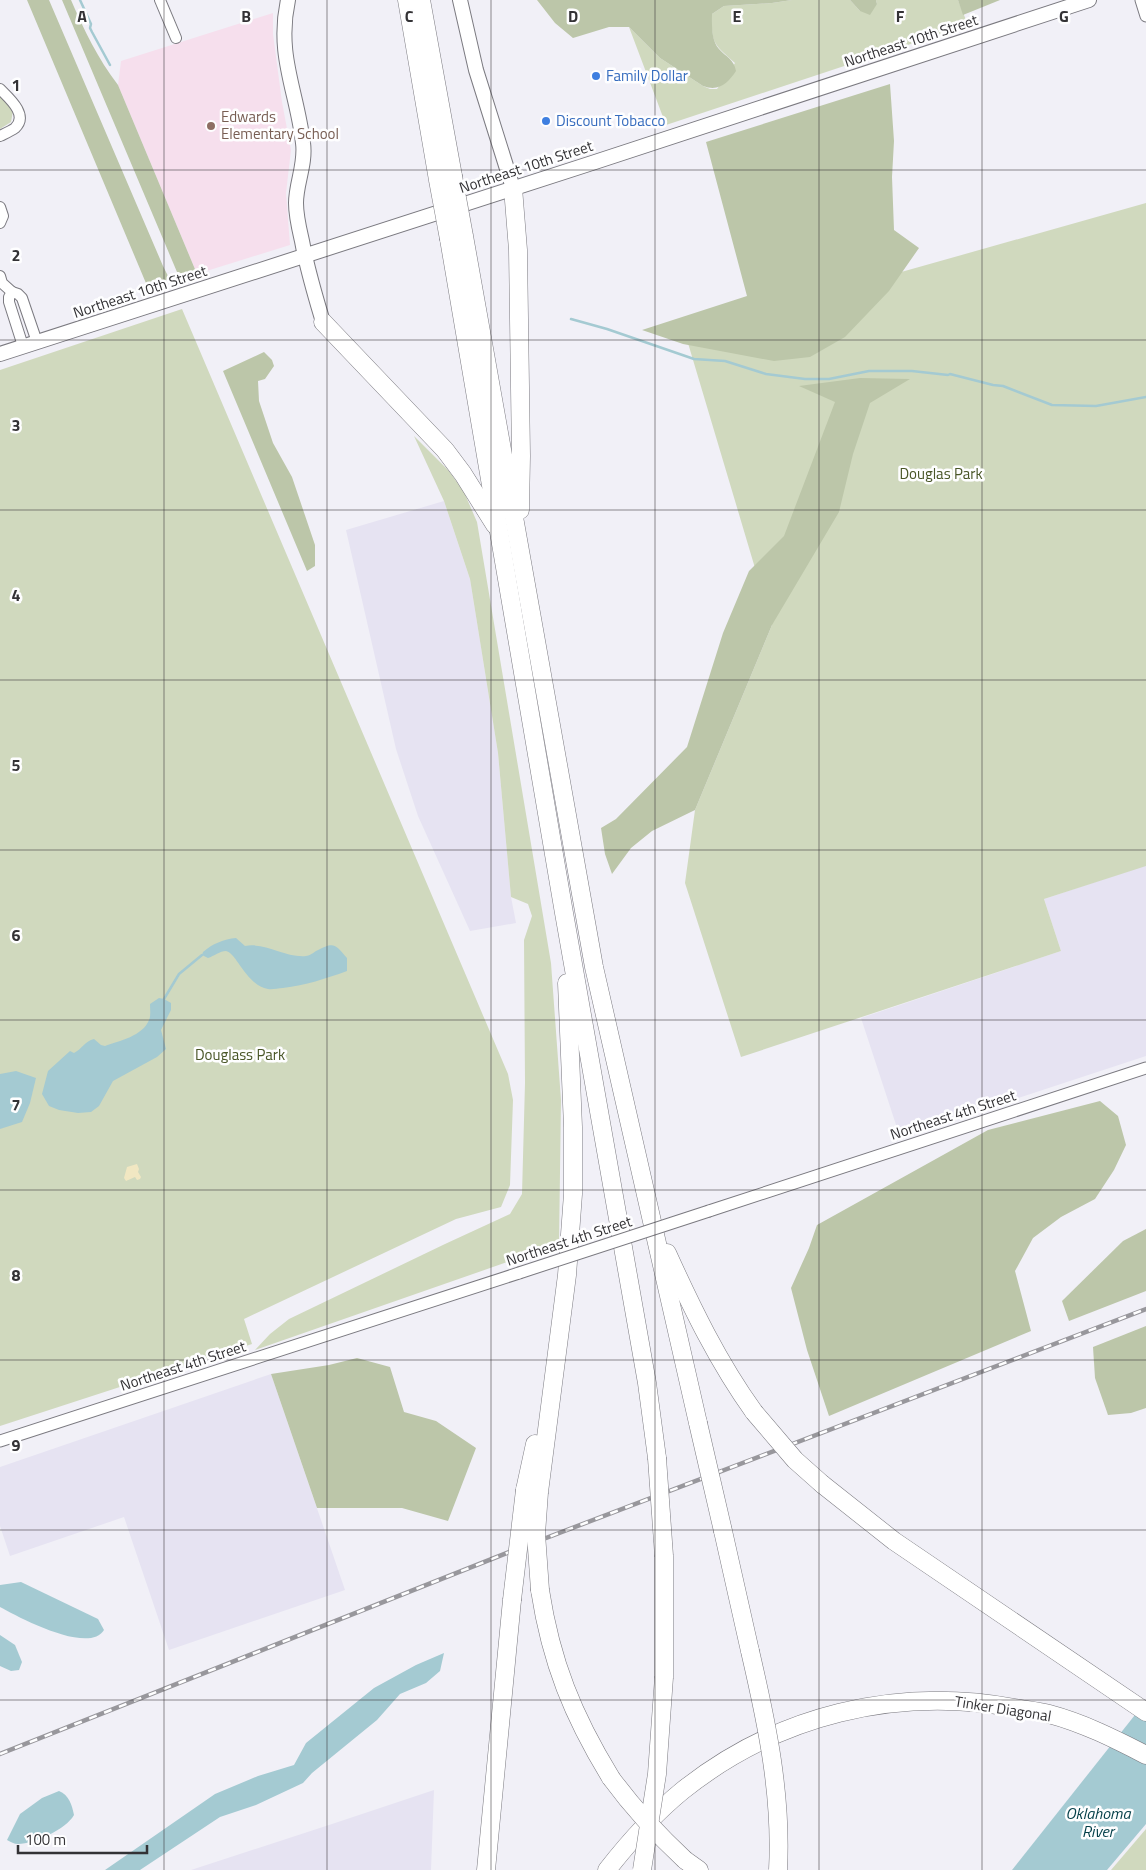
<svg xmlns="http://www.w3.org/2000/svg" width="1146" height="1870" viewBox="0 0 1146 1870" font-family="'Titillium Web',sans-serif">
<rect width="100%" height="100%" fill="#f1f0f7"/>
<g fill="#e6e3f2">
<polygon points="444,501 470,579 498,753 511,897 516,923 470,931 418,816 396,749 346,530"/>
<polygon points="1146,865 1146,1056 900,1137 861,1018 1061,951 1044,899"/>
<polygon points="271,1374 345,1590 169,1650 124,1517 10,1556 0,1526 0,1467"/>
<polygon points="434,1790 431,1870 191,1870 332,1824"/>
</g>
<polygon fill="#f6dfed" points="273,13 273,34 282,102 291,150 286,193 290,245 197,274 118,85 121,61"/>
<g fill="#d0d9be">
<path d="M792,0h58l10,11 17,-7 -1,-4h82l10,25 -302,100 -37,-98 31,31 43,28 7,3h7l18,-26c-21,-19 -24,-19 -23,-49l12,-8 48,-3z"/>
<polygon points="0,96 11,106 13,111 11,122 0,129"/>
<polygon points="1146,203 1146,866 1044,899 1061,951 741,1057 685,883 695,810 772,625 685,333"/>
<polygon points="182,309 508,1074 513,1100 510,1185 501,1207 456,1219 244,1319 252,1344 0,1426 0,370"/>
<polygon points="414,436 449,471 464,492 477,522 551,963 561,1100 559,1244 255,1350 270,1334 289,1319 445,1244 510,1214 522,1194 525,1083 524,940 532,916 528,904 511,897 498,753 470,579 444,501"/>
<polygon points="1146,1829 1146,1870 1111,1870"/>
</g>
<g fill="#bcc6a9">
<polygon points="27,0 49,0 163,266 168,276 166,281 148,288"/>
<path d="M62,0h9c13,30 27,59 47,85l79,189 -9,1 -11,-3z"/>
<path d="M537,0h255l-20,3 -48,3 -12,8c0,11 -1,26 7,35 7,8 15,10 17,22 -8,12 -17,21 -33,15l-43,-28 -31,-31h-20l-36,11 -18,-15z"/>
<polygon points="850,0 876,0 877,4 870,15 860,11"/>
<polygon points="958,0 1000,0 963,15"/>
<polygon points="890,84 894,141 892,177 894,230 919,248 889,291 845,337 810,357 774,361 683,344 642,330 747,296 706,142"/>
<polygon points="264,352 272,360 274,366 265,379 258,381 259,401 273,443 292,477 315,545 315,566 307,571 223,371"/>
<polygon points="860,378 910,379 870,403 853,454 839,512 772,625 695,810 652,831 631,848 612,874 605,854 601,828 616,819 687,747 723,633 749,571 784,536 835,402 799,386"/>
<polygon points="1100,1101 1118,1116 1126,1145 1114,1170 1095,1199 1061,1217 1033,1238 1015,1271 1031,1331 829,1416 807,1350 791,1288 809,1248 817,1225 988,1130"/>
<polygon points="1146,1229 1146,1291 1069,1321 1062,1301 1123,1241"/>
<polygon points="1146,1326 1146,1408 1131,1413 1108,1415 1095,1378 1093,1347"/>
<polygon points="357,1358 390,1367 404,1412 436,1421 476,1448 448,1521 402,1508 317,1508 271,1374 329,1365"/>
</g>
<polygon fill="#f1e7c2" points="137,1164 139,1169 138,1172 141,1177 140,1179 137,1180 135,1177 126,1181 124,1178 127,1167"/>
<g fill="#a4cad2">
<path d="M236,938l9,8c21,-4 40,12 61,10 3,0 7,-3 10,-5 18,-9 18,-8 31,7v13c-22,8 -41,14 -64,17 -5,0 -11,2 -15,1 -22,-4 -32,-37 -42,-38 -6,0 -12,5 -18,7l-6,-3 1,-3c9,-8 21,-13 33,-14z"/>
<path d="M159,998l5,1 7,4v7l-10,20 5,19 -9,8 -44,24 -14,25 -8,6 -13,1 -19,-3 -10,-4 -7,-12 6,-23 22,-20 4,2c8,-4 11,-12 20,-14l7,6 4,1c14,-5 38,-10 44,-26 2,-4 1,-11 1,-16z"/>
<polygon points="16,1071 36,1078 30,1103 22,1122 0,1129 0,1074"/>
<path d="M21,1582l77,37 6,11c-15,25 -86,-13 -104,-23v-22z"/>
<polygon points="0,1635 15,1645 22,1662 19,1670 11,1671 0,1666"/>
<polygon points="444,1653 440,1671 426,1683 400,1694 377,1720 312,1773 303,1783 256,1805 220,1817 140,1870 105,1870 215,1794 258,1776 294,1765 306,1743 374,1688 416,1665"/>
<polygon points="1146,1701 1146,1824 1107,1870 1012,1870"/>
<path d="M59,1791c10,4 13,14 15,24 -8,14 -39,29 -56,29 -4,0 -7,-2 -11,-4l13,-26 22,-16z"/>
</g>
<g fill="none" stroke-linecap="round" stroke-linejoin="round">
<g stroke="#a4cad2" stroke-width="2.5">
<polyline points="80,0 91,24 90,28 92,32 110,65"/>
<polyline points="571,319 607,329 694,359 725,361 766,374 805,379 829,379 869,371 912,371 948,375 950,374 993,385 1003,386 1052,405 1096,406 1146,397"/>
<polyline points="164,999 179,974 202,955"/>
</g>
<g stroke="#7b7a80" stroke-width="12">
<g id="minor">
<polyline points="160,0 176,38"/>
<path d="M0,89c9,9 29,26 15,39 -4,3 -11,6 -15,8"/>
<polyline points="0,207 3,216 0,223"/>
<polyline points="0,276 2,283 12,292"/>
<polyline points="23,346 9,302 9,297 12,292 18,294 22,298 37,342"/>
</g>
</g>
<g stroke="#7b7a80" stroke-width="13">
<g id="tertiary">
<polyline points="1141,0 1146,16"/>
<polyline points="709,1211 1146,1068"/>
<polyline points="0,1441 519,1273"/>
</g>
</g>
<g stroke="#7b7a80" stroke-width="16">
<g id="secondary">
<path d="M288,0c-12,55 9,91 15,143 3,21 -7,40 -7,60 0,13 3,25 6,38 5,28 13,54 21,81"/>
<polyline points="460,0 476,70 513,188"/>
<polyline points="0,354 592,163 1089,0"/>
</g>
</g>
<g stroke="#7b7a80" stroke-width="19">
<g id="motorway">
<polyline points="407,0 438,180"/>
<polyline points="421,0 453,176"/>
<polyline points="513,188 518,250 521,456 520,510"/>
<polyline points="464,236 594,967 698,1423"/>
<polyline points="449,239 564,913 647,1383 657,1458"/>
<polyline points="323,322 445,450 463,474 495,525"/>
<path d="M667,1253c25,55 51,109 87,159"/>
<polyline points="822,1484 894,1541 1146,1712"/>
<polyline points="525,1490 535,1444"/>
<polyline points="539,1492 567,1275 573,1194 573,1127 567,983"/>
<polyline points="723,1531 750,1651"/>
<path d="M540,1590c11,72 33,126 71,188"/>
<polyline points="664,1677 664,1556"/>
<polyline points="685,1860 699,1870"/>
<polyline points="486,1870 512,1600"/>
<path d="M607,1870c22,-28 47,-56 75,-79 95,-76 214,-105 333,-83 11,2 23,3 34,6 34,9 66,25 97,41"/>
</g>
</g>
<use href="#minor" stroke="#fff" stroke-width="10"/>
<use href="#tertiary" stroke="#fff" stroke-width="11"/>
<use href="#secondary" stroke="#fff" stroke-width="14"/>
<use href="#motorway" stroke="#fff" stroke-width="18"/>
<g stroke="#98979c" stroke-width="4.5">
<polyline id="rail" points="0,1754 512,1551 1146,1309"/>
</g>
<use href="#rail" stroke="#fefeff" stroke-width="2.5" stroke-dasharray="8" stroke-linecap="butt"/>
<g stroke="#7b7a80" stroke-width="13" stroke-linecap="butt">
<polyline id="tertiary-bridge" points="519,1273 709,1211"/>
</g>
<g stroke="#7b7a80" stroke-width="19" stroke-linecap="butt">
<g id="motorway-bridge">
<polyline points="453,176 464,236"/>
<polyline points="438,180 449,239"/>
<polyline points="754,1412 795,1460 822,1484"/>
<polyline points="698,1423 723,1531"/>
<polyline points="657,1458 664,1556"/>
<polyline points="539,1492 536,1534 540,1590"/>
<polyline points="512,1600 525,1490"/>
<path d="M750,1651c17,73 32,144 28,219"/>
<path d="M611,1778c22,30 46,56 74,82"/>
<polyline points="642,1870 657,1774 664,1677"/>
</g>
</g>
<use href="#tertiary-bridge" stroke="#fff" stroke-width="11"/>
<use href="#motorway-bridge" stroke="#fff" stroke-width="18"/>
</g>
<path fill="none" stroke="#333235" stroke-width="1" stroke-opacity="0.55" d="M164,0v1870M327,0v1870M491,0v1870M655,0v1870M819,0v1870M982,0v1870M0,170h1146M0,340h1146M0,510h1146M0,680h1146M0,850h1146M0,1020h1146M0,1190h1146M0,1360h1146M0,1530h1146M0,1700h1146"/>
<g fill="#3f7fe0" stroke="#fefeff" stroke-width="2">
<circle cx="596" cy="76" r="5"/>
<circle cx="546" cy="121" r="5"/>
</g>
<circle fill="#8d6e63" stroke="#fefeff" stroke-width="2" cx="211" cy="126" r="5"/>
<g text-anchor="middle" stroke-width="5" stroke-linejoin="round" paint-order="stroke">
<g font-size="15" fill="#333235" stroke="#fefeff">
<text transform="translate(911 41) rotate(-18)" y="5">Northeast 10th Street</text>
<text transform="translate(526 167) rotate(-18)" y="5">Northeast 10th Street</text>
<text transform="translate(140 292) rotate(-18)" y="5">Northeast 10th Street</text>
<text transform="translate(953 1115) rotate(-18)" y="5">Northeast 4th Street</text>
<text transform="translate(569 1241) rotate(-18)" y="5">Northeast 4th Street</text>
<text transform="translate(183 1366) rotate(-18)" y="5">Northeast 4th Street</text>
<text transform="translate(1003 1709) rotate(9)" y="5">Tinker Diagonal</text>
</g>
<g font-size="15" fill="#366cbe" stroke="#fefeff" text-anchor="start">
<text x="606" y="81">Family Dollar</text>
<text x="556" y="126">Discount Tobacco</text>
</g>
<g font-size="15" fill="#785e54" stroke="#fefeff" text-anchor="start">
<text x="221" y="122">Edwards<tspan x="221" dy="17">Elementary School</tspan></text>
</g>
<g font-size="15" fill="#495627" stroke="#fefeff">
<text x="941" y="479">Douglas Park</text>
<text x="240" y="1060">Douglass Park</text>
</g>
<g font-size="16" font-style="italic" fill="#033e48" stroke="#fefeff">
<text x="1098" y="1819">Oklahoma<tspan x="1098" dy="18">River</tspan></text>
</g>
</g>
<g font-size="16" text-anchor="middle" font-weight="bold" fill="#333235" stroke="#fefeff" stroke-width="5" stroke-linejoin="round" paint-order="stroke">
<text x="82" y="22">A</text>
<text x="246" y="22">B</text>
<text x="409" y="22">C</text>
<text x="573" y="22">D</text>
<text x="737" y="22">E</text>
<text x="900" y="22">F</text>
<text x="1064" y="22">G</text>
<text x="16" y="91">1</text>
<text x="16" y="261">2</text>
<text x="16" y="431">3</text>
<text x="16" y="601">4</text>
<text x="16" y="771">5</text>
<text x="16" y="941">6</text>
<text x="16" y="1111">7</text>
<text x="16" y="1281">8</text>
<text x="16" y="1451">9</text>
</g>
<path d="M18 1845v8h129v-8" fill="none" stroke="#333235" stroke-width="2.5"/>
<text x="25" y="1845" font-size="15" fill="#333235" stroke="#fefeff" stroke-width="4" paint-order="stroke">100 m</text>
</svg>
